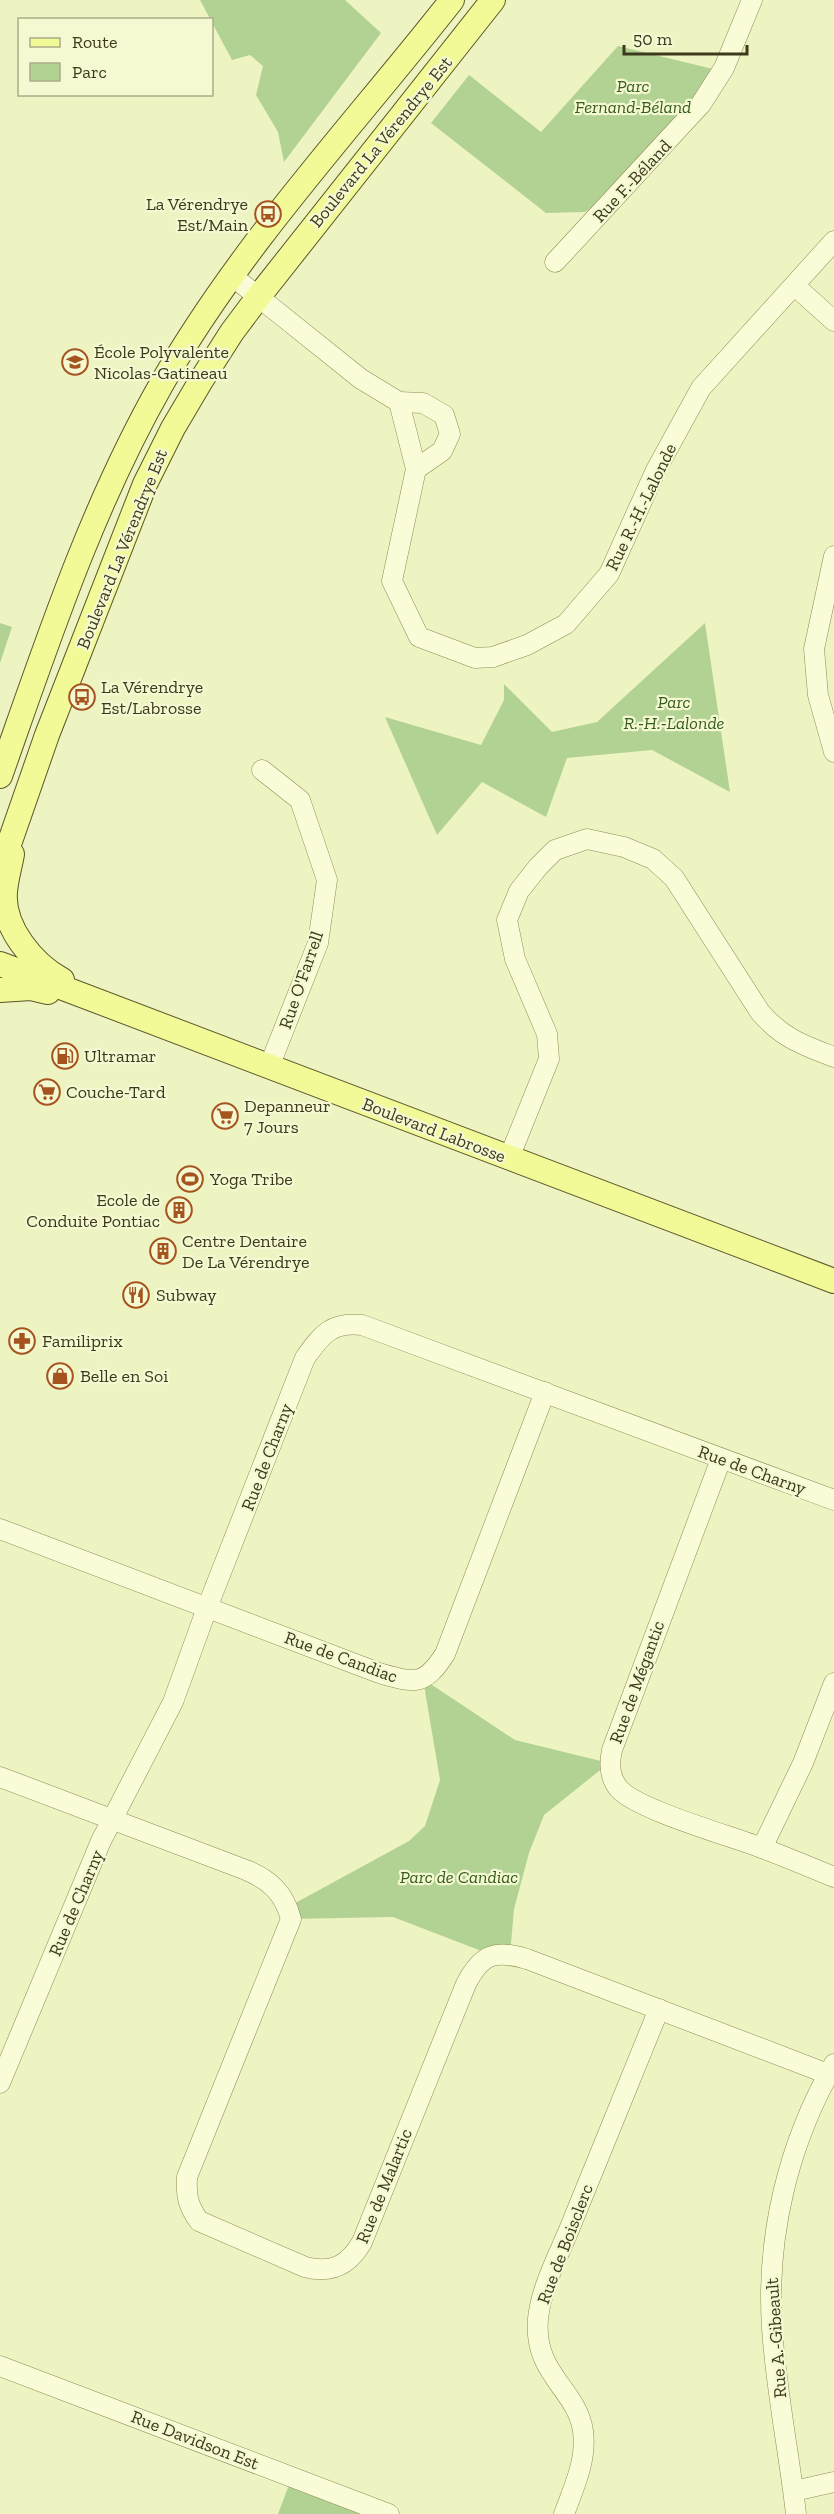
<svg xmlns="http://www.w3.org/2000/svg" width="834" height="2514" viewBox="0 0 834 2514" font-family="'Zilla Slab',serif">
<rect width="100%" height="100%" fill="#eef3c2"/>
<g fill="#b2d294">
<polygon points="200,0 345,0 381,33 284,162 278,132 256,95 263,66 250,55 232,60"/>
<polygon points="618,46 713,69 693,98 600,202 585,212 546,213 431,123 469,75 541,132"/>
<polygon points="0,623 12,627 0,663"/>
<polygon points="705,623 730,792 652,750 567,758 546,817 482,782 437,835 385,717 481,745 504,700 504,684 552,732 597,722"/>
<polygon points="423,1679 515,1740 609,1763 544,1815 529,1853 514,1909 510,1955 492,1955 393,1917 291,1919 288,1907 409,1841 425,1826 440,1780"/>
<polygon points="292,2477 389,2514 278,2514"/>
</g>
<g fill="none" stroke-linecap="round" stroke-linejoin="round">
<g stroke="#8f8b57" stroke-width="21">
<g id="minor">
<polyline points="555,262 701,104 724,68 752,0"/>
<polyline points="231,275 361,379 399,402 416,469 392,581 419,637 475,658 493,657 527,645 566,624 609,574 656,470 701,388 834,241"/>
<polyline points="795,286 834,321"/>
<polyline points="399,402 423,403 444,415 450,434 442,451 416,469"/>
<polyline points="834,556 814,649 818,695 834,752"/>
<polyline points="262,770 300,800 327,880 318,943 269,1067"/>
<path d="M509,1158l40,-99 -2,-25 -32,-75 -8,-39 12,-29 19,-24 17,-17 32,-11 37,8 29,12 21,19 86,134c22,26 43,33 74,45"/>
<path d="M721,1459l-109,291c-3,14 -3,27 7,39 19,21 112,47 143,59 24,9 48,19 72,29"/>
<path d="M0,1529l379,144c35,10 45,14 66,-19l100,-262"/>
<path d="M0,1777l246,93c24,10 38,23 45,49l-104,258c-1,19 1,29 12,44l106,46c27,7 44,-2 57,-25l104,-258c16,-31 29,-34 61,-25l301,115"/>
<polyline points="762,1848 803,1763 834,1683"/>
<path d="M0,2083l101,-242 72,-139 34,-94 98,-250c17,-24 26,-36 57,-33l472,175"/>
<polyline points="0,2366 389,2514"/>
<polyline points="794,2491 834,2482"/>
<path d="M564,2514c10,-27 23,-54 19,-83 -6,-42 -50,-57 -45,-112 3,-33 23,-68 35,-99 29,-70 57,-141 86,-211"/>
<path d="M796,2514c-7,-62 -20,-124 -24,-186 -6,-92 16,-184 62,-264"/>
</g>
</g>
<g stroke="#5c562b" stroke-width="26">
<g id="major">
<path d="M0,776c47,-133 91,-268 161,-391 79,-139 192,-259 291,-385"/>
<path d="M12,854c-2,12 -6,25 -7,38 -3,35 28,72 57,88"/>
<polyline points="0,870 47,735 145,484 173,428 202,379 232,332 259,296 493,0"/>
<polyline points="0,964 834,1281"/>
<polyline points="0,990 31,988 48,992"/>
</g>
</g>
<use href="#minor" stroke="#f9fcd6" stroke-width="20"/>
<use href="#major" stroke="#f1fa96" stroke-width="24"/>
</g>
<defs>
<g id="bus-ring" transform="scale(1.35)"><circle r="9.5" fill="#f5f9d2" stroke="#a55420" stroke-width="1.5"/><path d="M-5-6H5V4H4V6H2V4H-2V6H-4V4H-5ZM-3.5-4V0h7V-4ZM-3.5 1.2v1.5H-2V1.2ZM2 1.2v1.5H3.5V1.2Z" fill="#a55420"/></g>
<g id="school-ring" transform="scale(1.35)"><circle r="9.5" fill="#f5f9d2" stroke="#a55420" stroke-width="1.5"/><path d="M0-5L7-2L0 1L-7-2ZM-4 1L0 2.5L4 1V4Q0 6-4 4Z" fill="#a55420"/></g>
<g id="fuel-ring" transform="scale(1.35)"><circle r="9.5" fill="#f5f9d2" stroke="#a55420" stroke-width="1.5"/><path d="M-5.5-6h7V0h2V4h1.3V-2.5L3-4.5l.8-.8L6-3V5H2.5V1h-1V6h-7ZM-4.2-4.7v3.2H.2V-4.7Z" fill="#a55420"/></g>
<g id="supermarket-ring" transform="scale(1.35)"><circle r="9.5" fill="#f5f9d2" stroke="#a55420" stroke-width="1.5"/><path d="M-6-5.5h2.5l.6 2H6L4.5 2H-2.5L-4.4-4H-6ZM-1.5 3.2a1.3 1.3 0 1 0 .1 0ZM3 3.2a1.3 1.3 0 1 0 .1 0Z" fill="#a55420"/></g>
<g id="stadium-ring" transform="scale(1.35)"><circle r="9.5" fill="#f5f9d2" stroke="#a55420" stroke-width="1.5"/><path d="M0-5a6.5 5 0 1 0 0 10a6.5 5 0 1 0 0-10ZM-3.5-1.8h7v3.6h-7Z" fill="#a55420"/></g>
<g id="building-ring" transform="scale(1.35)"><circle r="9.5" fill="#f5f9d2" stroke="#a55420" stroke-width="1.5"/><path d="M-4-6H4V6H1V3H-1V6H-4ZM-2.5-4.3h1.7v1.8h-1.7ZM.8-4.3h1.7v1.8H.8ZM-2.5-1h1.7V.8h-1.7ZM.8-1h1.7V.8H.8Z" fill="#a55420"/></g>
<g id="restaurant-ring" transform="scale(1.35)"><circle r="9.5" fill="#f5f9d2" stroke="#a55420" stroke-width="1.5"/><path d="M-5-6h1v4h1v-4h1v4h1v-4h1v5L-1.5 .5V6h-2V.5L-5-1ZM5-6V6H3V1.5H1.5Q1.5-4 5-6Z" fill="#a55420"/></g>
<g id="pharmacy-ring" transform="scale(1.35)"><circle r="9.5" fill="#f5f9d2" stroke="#a55420" stroke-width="1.5"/><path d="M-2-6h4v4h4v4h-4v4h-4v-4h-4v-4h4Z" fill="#a55420"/></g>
<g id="shop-ring" transform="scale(1.35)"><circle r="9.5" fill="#f5f9d2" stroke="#a55420" stroke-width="1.5"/><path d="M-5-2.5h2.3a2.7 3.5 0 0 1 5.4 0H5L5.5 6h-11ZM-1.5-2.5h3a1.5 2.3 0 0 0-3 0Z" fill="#a55420"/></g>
</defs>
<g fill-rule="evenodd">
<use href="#bus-ring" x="268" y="214"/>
<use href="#school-ring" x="75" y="362"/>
<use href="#bus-ring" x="82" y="697"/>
<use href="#fuel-ring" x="65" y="1056"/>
<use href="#supermarket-ring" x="47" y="1092"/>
<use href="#supermarket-ring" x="225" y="1116"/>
<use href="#stadium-ring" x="190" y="1179"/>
<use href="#building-ring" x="179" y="1210"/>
<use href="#building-ring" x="163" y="1251"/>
<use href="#restaurant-ring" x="136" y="1295"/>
<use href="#pharmacy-ring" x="22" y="1341"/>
<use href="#shop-ring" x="60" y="1376"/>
</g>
<g text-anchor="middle" stroke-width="4.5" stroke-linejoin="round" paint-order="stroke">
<g font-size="18" font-style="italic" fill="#365c21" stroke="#f5f9d2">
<text x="633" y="92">Parc<tspan x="633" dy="21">Fernand-Béland</tspan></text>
<text x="674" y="708">Parc<tspan x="674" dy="21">R.-H.-Lalonde</tspan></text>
<text x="459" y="1883">Parc de Candiac</text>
</g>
<g font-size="18" fill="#3d391c" stroke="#f5f9d2">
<text transform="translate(381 142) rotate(-51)" y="6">Boulevard La Vérendrye Est</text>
<text transform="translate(632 181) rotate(-47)" y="6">Rue F.-Béland</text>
<text transform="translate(641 507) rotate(-64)" y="6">Rue R.-H.-Lalonde</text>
<text transform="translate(122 549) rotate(-68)" y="6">Boulevard La Vérendrye Est</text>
<text transform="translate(301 980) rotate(-71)" y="6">Rue O'Farrell</text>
<text transform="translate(434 1130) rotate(21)" y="6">Boulevard Labrosse</text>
<text transform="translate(267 1457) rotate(-69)" y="6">Rue de Charny</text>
<text transform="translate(752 1470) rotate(20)" y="6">Rue de Charny</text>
<text transform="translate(341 1657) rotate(20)" y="6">Rue de Candiac</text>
<text transform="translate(637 1682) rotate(-70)" y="6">Rue de Mégantic</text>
<text transform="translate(76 1903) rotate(-67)" y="6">Rue de Charny</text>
<text transform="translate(384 2186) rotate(-68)" y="6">Rue de Malartic</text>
<text transform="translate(565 2244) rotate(-69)" y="6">Rue de Boisclerc</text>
<text transform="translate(776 2338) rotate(-94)" y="6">Rue A.-Gibeault</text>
<text transform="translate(195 2440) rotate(21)" y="6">Rue Davidson Est</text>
</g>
<g font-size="18" fill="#3d391c" stroke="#f5f9d2" text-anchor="start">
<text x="248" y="210" text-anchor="end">La Vérendrye<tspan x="248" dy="21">Est/Main</tspan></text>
<text x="94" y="358">École Polyvalente<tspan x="94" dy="21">Nicolas-Gatineau</tspan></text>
<text x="101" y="693">La Vérendrye<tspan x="101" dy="21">Est/Labrosse</tspan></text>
<text x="84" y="1062">Ultramar</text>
<text x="66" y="1098">Couche-Tard</text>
<text x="244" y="1112">Depanneur<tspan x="244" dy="21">7 Jours</tspan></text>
<text x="210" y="1185">Yoga Tribe</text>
<text x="160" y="1206" text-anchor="end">Ecole de<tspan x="160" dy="21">Conduite Pontiac</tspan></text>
<text x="182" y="1247">Centre Dentaire<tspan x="182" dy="21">De La Vérendrye</tspan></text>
<text x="156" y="1301">Subway</text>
<text x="42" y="1347">Familiprix</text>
<text x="80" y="1382">Belle en Soi</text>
</g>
</g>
<rect x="18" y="18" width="195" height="78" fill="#f5f9d2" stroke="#abac89" stroke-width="1.5"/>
<rect x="30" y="38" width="30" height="9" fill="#f1fa96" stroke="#abac89" stroke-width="1.5"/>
<text x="72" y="48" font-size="18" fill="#3d391c">Route</text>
<rect x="30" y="63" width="30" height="18" fill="#b2d294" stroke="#abac89" stroke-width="1.5"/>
<text x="72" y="78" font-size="18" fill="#3d391c">Parc</text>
<path d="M624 45v9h123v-9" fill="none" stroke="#3d391c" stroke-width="3"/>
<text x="633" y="45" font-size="18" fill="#3d391c" stroke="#f5f9d2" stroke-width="4.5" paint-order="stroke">50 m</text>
</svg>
